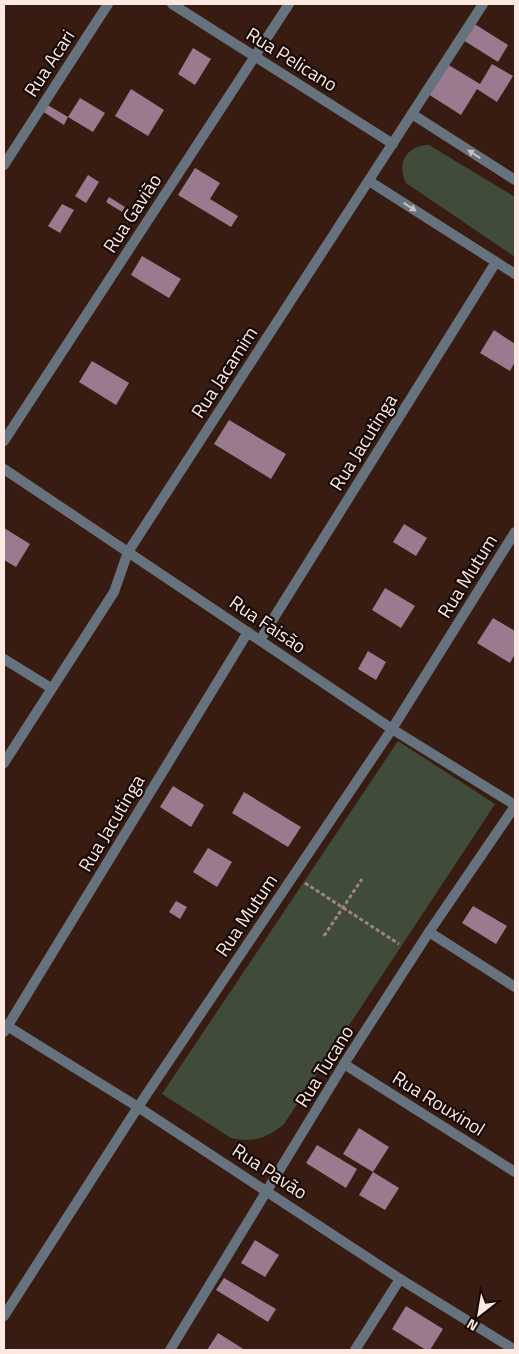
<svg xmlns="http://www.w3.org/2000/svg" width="519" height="1354" viewBox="0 0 519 1354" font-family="'Titillium Web',sans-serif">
<rect width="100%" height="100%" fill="#381c11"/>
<g fill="#404c39">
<path d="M429,145l86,52v60l-109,-74c-10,-20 1,-38 23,-38z"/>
<path d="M398,741l97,63 -211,320c-17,14 -31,19 -53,14l-69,-44z"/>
</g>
<g fill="#997a8f">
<polygon points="473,23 508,45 498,62 463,40"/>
<polygon points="193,48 211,59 195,85 178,74"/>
<polygon points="447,64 480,84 492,64 513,76 497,102 477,89 461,115 428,94"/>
<polygon points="131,89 164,110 148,136 115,116"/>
<polygon points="80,98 105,113 93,132 68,117"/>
<polygon points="46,104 68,117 64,125 42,111"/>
<polygon points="195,168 220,183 210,199 238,216 231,227 178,195"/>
<polygon points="88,175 99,182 86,203 75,196"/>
<polygon points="109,197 125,207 122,212 106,202"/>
<polygon points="62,204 74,210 60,233 48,226"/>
<polygon points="142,256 181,279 169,298 131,275"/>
<polygon points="494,330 515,344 515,362 510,371 480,353"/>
<polygon points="92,361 129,383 116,405 79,382"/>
<polygon points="229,420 286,454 271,479 214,444"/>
<polygon points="404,524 427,538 416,556 393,542"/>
<polygon points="4,528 30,544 16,567 4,560"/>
<polygon points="385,588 415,606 401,628 372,610"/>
<polygon points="493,618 515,631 515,654 510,663 477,643"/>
<polygon points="368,651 386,662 376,680 358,669"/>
<polygon points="173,786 204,805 191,827 160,807"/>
<polygon points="244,792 301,827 288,847 232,813"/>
<polygon points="208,848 232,862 217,887 193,872"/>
<polygon points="176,901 187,907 180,919 169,912"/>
<polygon points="473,906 507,926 496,944 462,923"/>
<polygon points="359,1128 389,1147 373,1172 343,1154"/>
<polygon points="317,1145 357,1169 346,1188 306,1163"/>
<polygon points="373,1172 399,1188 385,1210 359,1195"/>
<polygon points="255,1240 279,1255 265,1277 241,1263"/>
<polygon points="224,1278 276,1309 268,1322 216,1290"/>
<polygon points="406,1306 443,1329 430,1350 426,1350 392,1329"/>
<polygon points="218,1333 245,1350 207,1350"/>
</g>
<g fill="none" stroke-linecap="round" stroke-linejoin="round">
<g stroke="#9e857c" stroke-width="3" stroke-dasharray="4 2.5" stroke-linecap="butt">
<polyline points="305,883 399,944"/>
<polyline points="324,936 362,879"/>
</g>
<g stroke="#66727d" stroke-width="10">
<polyline points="172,4 393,144"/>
<polyline points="412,114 515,180"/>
<polyline points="4,165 108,4"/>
<polyline points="369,181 515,274"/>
<polyline points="4,441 289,4"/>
<polyline points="4,469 392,729 515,805"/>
<polyline points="260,640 496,262"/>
<polyline points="4,659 51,688"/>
<polyline points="4,763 114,592 128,552 483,4"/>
<polyline points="429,932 515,987"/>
<polyline points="4,1024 138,1107 400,1279 515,1350"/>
<polyline points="4,1032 248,632"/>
<polyline points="344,1064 515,1172"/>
<polyline points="4,1316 138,1107 392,729 515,532"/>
<polyline points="170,1350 344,1064 429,932 515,806"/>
<polyline points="355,1350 400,1279"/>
</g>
</g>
<defs><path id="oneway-solid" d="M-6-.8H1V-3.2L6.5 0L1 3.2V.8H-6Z" transform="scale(1.25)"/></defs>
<g fill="#c9bfbf">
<use href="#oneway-solid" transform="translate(474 154) rotate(-147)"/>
<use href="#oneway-solid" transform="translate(410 207) rotate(33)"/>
</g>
<g text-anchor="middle" stroke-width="4.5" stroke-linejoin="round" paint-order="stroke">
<g font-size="19" fill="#fee9e2" stroke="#170a06">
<text transform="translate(292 59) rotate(32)" y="7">Rua Pelicano</text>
<text transform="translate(49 63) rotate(-57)" y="7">Rua Acari</text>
<text transform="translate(132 213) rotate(-57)" y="7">Rua Gavião</text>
<text transform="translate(224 372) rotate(-57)" y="7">Rua Jacamim</text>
<text transform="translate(363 442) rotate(-58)" y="7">Rua Jacutinga</text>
<text transform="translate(467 576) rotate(-58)" y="7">Rua Mutum</text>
<text transform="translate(268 624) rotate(34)" y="7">Rua Faisão</text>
<text transform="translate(111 823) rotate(-59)" y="7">Rua Jacutinga</text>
<text transform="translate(246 915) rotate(-56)" y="7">Rua Mutum</text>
<text transform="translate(324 1066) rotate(-58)" y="7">Rua Tucano</text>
<text transform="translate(439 1103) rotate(32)" y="7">Rua Rouxinol</text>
<text transform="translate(270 1171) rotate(33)" y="7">Rua Pavão</text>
</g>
</g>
<rect width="519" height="1354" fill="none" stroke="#fee9e2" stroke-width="10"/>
<g transform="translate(479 1314) rotate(211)" stroke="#170a06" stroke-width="4" paint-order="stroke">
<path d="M0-4L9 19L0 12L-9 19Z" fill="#fee9e2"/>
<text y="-8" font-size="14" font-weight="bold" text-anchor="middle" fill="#fee9e2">N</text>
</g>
</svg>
